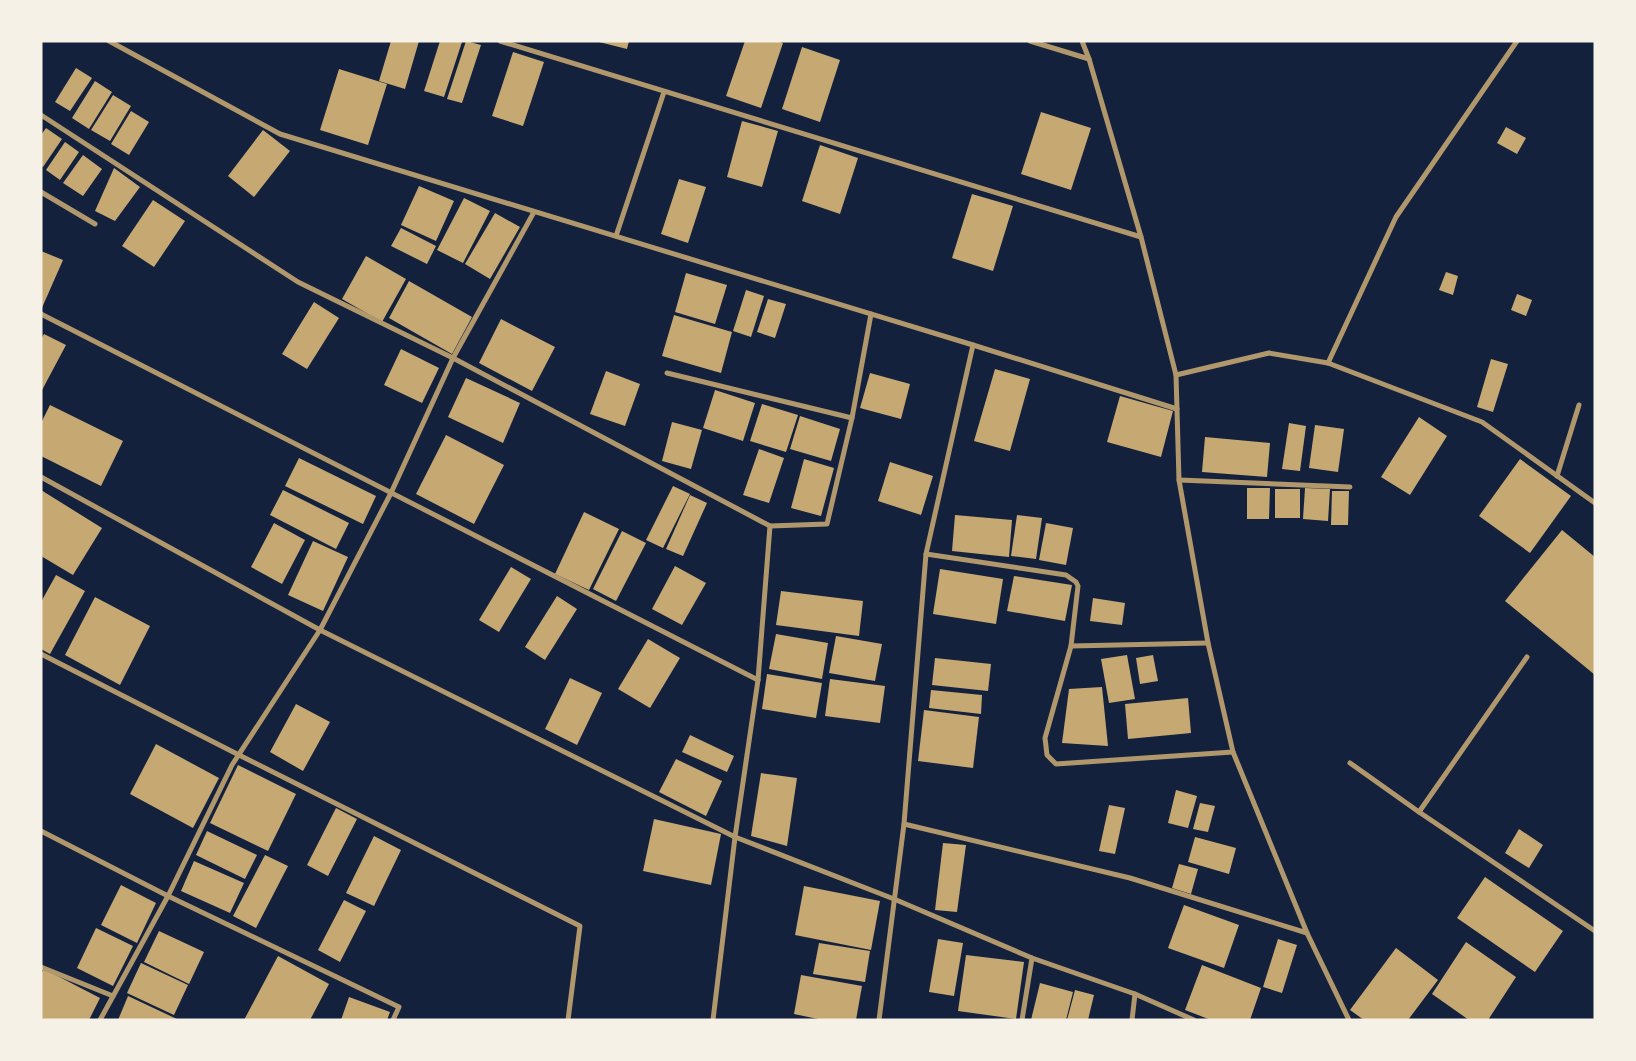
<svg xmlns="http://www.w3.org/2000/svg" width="1636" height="1061" viewBox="0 0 1636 1061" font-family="'Noto Serif',serif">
<rect width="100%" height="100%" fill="#14213d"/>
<g fill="#c6a872">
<polygon points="391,41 419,41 405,89 379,81"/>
<polygon points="440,41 462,42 444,97 424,91"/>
<polygon points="466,41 481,45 462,103 447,99"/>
<polygon points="595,41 629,41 627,49"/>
<polygon points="745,41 777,41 783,43 761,108 726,96"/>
<polygon points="802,47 840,60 820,122 782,109"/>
<polygon points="513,52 544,62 523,126 492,116"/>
<polygon points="76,68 92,78 70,111 55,102"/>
<polygon points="339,69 387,84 368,145 320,130"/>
<polygon points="95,81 112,92 89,129 72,118"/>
<polygon points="113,95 131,106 110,141 91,130"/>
<polygon points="131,111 149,122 129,155 111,144"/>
<polygon points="1041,112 1091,128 1071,190 1021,174"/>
<polygon points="742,121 778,131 762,187 727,177"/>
<polygon points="1506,127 1526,138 1517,154 1497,143"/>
<polygon points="46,128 62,139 43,167 41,166 41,135"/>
<polygon points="263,130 290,151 254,197 228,176"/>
<polygon points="65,142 79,152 60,180 46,170"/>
<polygon points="820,145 858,158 840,214 802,201"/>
<polygon points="83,155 102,169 83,196 63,183"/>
<polygon points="114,168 140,187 115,221 95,211"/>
<polygon points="679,179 706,187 688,243 661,234"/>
<polygon points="419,186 454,201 436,241 401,225"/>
<polygon points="972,194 1013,206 993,271 952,258"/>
<polygon points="464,198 490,211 463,263 437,250"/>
<polygon points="153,200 185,221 154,267 122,246"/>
<polygon points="495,213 520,227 490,279 465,264"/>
<polygon points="401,228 436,246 427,264 391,246"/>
<polygon points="41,251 63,260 41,310"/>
<polygon points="366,256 406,279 382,322 342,299"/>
<polygon points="1446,272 1458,276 1453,295 1439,290"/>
<polygon points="686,273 727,285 715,324 675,312"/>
<polygon points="409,281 472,317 452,354 389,318"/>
<polygon points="746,290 764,296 751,337 733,331"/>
<polygon points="1517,294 1532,300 1526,316 1511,310"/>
<polygon points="768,299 786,304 775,338 757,332"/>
<polygon points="314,302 339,318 307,369 282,354"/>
<polygon points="674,315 732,332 721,373 662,356"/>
<polygon points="501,319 555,347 532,391 479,363"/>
<polygon points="44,334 66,345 41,392 41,339"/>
<polygon points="401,349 439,368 422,403 384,385"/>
<polygon points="1491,359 1508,364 1493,412 1477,407"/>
<polygon points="995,369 1030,379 1010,451 974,441"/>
<polygon points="606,371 640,384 625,426 590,414"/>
<polygon points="870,373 910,384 901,419 860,408"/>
<polygon points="466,378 520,403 503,443 448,417"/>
<polygon points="715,390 755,403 743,441 703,428"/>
<polygon points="1120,396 1173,411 1161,457 1107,442"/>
<polygon points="762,404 798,415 786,452 750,441"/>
<polygon points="50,405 123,441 101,486 41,456 41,423"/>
<polygon points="800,416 840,429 831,461 790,449"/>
<polygon points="1419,417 1447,436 1410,495 1381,477"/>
<polygon points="672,422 702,430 691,469 662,461"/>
<polygon points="1289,423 1306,426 1300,471 1282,469"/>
<polygon points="1315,425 1344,429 1338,472 1309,468"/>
<polygon points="446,435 504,465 474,524 416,494"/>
<polygon points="1205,437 1270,443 1267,477 1202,472"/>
<polygon points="759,449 784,458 769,503 743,495"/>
<polygon points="299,458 376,496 363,524 285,486"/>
<polygon points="804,459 834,468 821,516 791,508"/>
<polygon points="1520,459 1571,496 1530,553 1479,516"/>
<polygon points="890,462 933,476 921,515 878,501"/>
<polygon points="673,486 690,494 663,548 646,540"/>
<polygon points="1247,488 1270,488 1269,519 1247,519"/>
<polygon points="1305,488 1330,489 1328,521 1303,519"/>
<rect x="1275" y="489" width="25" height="29"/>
<polygon points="41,490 102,528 73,575 41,556"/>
<polygon points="283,490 349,523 336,549 270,515"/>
<polygon points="1332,491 1349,491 1348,525 1331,525"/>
<polygon points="690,495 707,503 683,556 666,549"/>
<polygon points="584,512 619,529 589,590 555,574"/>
<polygon points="955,515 1012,520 1009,557 952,551"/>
<polygon points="1017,515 1042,518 1036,559 1011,556"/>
<polygon points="274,523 305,540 282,584 251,567"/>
<polygon points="1046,523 1073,528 1066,565 1039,560"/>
<polygon points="1562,530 1595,557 1595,675 1505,601"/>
<polygon points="622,531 646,543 616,601 593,589"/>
<polygon points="313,541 348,557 323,611 288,595"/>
<polygon points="675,566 706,583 682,625 652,609"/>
<polygon points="511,567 531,579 499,632 479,620"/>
<polygon points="940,569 1003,579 996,624 933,614"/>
<polygon points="56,575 85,591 50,654 41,649 41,602"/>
<polygon points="1014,576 1072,585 1065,621 1007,611"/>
<polygon points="781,591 863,601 859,636 776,625"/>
<polygon points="557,596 577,609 545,660 525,647"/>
<polygon points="95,597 150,626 120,685 65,655"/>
<polygon points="1093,598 1125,603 1122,625 1090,621"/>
<polygon points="776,634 828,643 822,679 769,669"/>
<polygon points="836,636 882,644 875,681 829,673"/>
<polygon points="648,639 680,658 650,708 618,689"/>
<polygon points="1127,655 1135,699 1109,703 1101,659"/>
<polygon points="1153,655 1158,681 1140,684 1136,658"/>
<polygon points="935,658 991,664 988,691 932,685"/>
<polygon points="767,674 822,683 816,718 762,709"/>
<polygon points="570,678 602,693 577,745 545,729"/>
<polygon points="830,679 885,686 880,723 825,716"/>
<polygon points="1102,687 1108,746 1062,743 1069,689"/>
<polygon points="931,690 982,695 981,714 929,708"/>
<polygon points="1188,698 1191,733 1128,739 1125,704"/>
<polygon points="296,704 330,722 303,771 270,752"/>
<polygon points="924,710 979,717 973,768 918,761"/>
<polygon points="690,735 734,756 727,772 682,752"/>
<polygon points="156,744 219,778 193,828 130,794"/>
<polygon points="676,759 722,781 706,816 659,792"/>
<polygon points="238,765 296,794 268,851 210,823"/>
<polygon points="761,773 797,778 787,846 751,836"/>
<polygon points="1176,790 1197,796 1188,828 1168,823"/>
<polygon points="1200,803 1215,806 1208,832 1193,829"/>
<polygon points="1109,805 1125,808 1115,854 1099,851"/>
<polygon points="336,808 357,819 328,876 307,865"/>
<polygon points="654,819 721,834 711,885 643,871"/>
<polygon points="1519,829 1543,845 1529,868 1505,853"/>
<polygon points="207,831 257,855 245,879 196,855"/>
<polygon points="374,836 401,850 374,906 346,893"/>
<polygon points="1195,837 1236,848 1229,874 1188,862"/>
<polygon points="943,843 966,845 957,912 935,910"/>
<polygon points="265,855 288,866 256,928 233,916"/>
<polygon points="194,861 244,883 230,913 181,891"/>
<polygon points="1179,864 1198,869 1191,894 1172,888"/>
<polygon points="1485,877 1563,931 1535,972 1457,918"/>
<polygon points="121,885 156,903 137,943 101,925"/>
<polygon points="804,886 880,901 871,950 795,935"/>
<polygon points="344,900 366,911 340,962 318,950"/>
<polygon points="1184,905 1239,925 1224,968 1168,948"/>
<polygon points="96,928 133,946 113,986 77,968"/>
<polygon points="159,931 204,952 189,984 144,962"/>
<polygon points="938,939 963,943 954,996 929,992"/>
<polygon points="1278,939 1297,945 1282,993 1263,987"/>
<polygon points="1466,942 1516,977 1488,1020 1469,1020 1432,994"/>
<polygon points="819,943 870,951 865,982 813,974"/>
<polygon points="1396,948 1438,980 1408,1020 1364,1020 1350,1010"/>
<polygon points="966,955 1024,962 1016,1019 958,1011"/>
<polygon points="278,956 329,984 310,1020 244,1020"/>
<polygon points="141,963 188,985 174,1015 127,993"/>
<polygon points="1202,965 1261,988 1250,1020 1211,1020 1185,1010"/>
<polygon points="44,969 100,998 89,1020 41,1020 41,974"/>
<polygon points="801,975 862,986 856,1020 823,1020 794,1014"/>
<polygon points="1040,983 1073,992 1066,1020 1031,1020"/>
<polygon points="1075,990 1094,995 1088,1020 1067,1020"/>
<polygon points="128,996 179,1020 118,1020"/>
<polygon points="349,997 390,1012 387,1020 341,1020"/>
</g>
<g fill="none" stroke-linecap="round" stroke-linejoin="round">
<g stroke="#b1986c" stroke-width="5">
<polyline points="109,41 280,134 973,345 1177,409"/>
<polyline points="500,41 1141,237"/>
<polyline points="1030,41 1089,59"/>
<polyline points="1082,41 1089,59 1141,237 1176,375 1179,480 1208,643 1233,752 1307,933 1349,1020"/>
<polyline points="41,115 298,282 453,358 770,526 827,524 852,418 871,314"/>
<polyline points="41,192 95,224"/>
<polyline points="616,236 664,92"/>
<polyline points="41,314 758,680"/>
<polyline points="1328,363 1396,217 1517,41"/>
<polyline points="667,373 852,418"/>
<polyline points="1176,375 1269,353 1328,363 1482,422 1595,503"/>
<polyline points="1557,476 1579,405"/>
<polyline points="41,477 320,630 735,837 894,899 1032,958 1135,994 1194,1020"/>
<polyline points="1179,480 1350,487"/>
<polyline points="926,554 1066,575 1076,582 1078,586 1071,646 1045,738 1047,755 1056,764 1233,752"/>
<polyline points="1071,646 1208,643"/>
<polyline points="41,654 239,755 580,926 568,1020"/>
<polyline points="1350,763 1419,812 1595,931"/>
<polyline points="1419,812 1527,657"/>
<polyline points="904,824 1130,878 1307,933"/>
<polyline points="41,831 168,896 399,1007 393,1020"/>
<polyline points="41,967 113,996"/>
<polyline points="100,1020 168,896 232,765 320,630 391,493 453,358 534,212"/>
<polyline points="713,1020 735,837 758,680 770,526"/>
<polyline points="879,1020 904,824 926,554 973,345"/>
<polyline points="1022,1020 1032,958"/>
<polyline points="1132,1020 1135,994"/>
</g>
</g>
<rect width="1636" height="1061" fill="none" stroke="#f6f1e7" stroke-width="85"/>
</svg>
